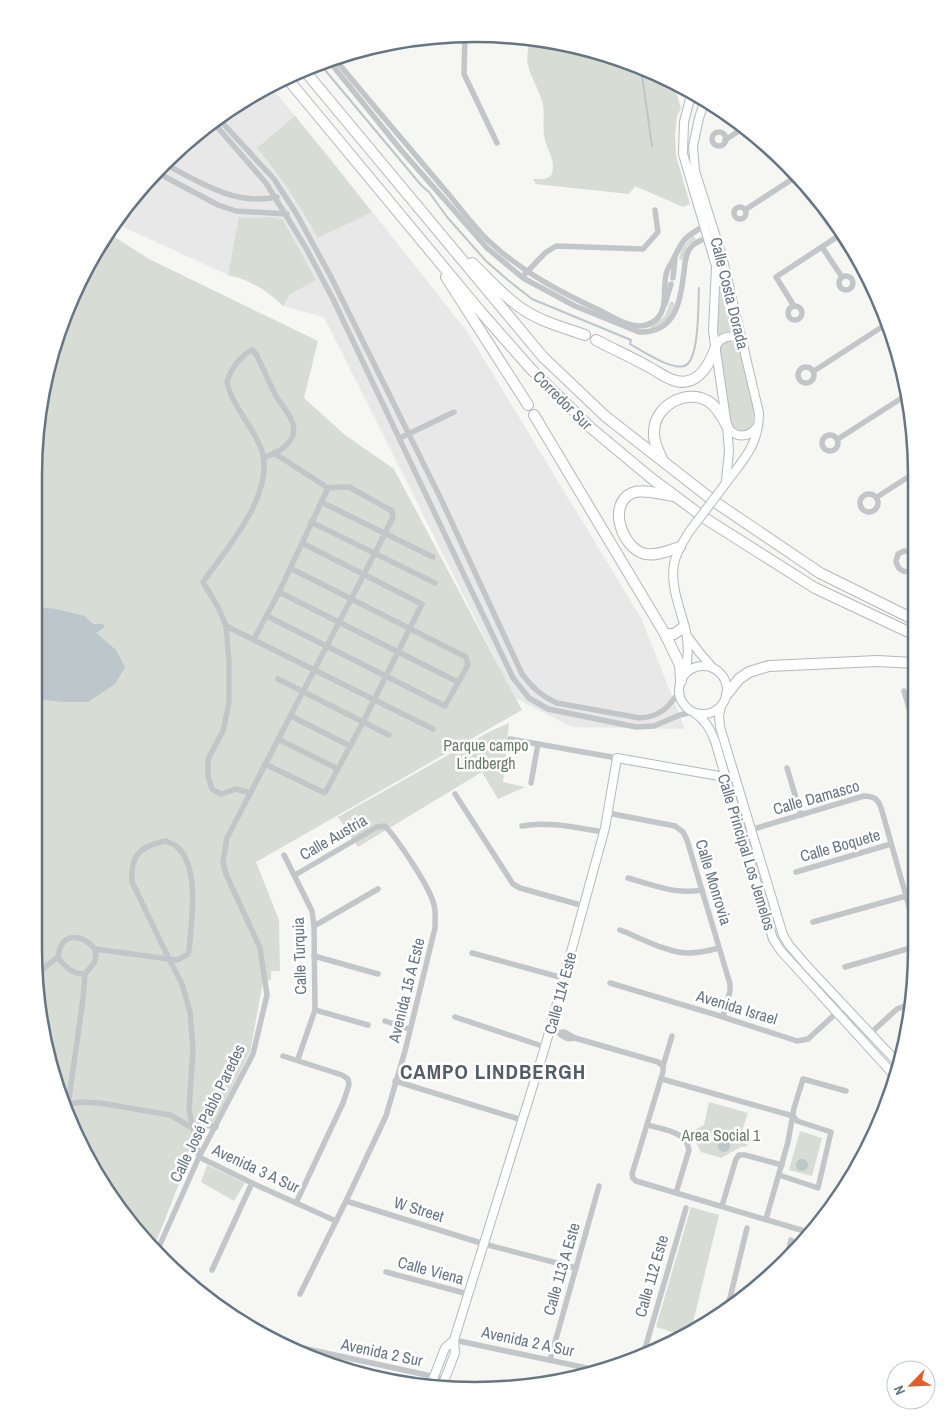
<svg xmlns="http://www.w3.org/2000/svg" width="951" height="1425" viewBox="0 0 951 1425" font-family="'Archivo Narrow',sans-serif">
<rect width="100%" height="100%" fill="#f6f6f3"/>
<polygon fill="#e7e8e7" points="270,86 326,153 468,333 641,618 685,729 572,727 515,698 324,317 283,306 267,291 243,278 228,275 117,224 144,184 207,125"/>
<g fill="#d7ddd4">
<path d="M530,37l88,20 55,25 8,26 -4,8 -2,19 1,21 14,48 -7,3 -48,-21 -6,8 -93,-10 -3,-5h11l7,-3c6,-15 -3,-23 -6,-36 -3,-12 0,-24 -2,-35 -3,-15 -12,-26 -15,-40 -2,-9 1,-19 2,-28z"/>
<path d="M295,116l77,96 -54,26c-18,-32 -37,-62 -61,-90z"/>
<path d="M239,217c14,3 31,-3 44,3l33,60 -26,14 -7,12c-16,-16 -33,-26 -55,-31z"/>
<polygon points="110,234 149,259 318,341 304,398 345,435 394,469 522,710 256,862 279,920 280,971 271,971 271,980 263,982 250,1052 217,1118 191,1153 155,1245 108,1195 57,1091 34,949 38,418 79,280"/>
<polygon points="693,236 696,239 688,245 682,260 680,260 679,258 682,248"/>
<polygon points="721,277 733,331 725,332 717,336"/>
<path d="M670,302h4c1,16 -11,21 -22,27l-2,-2 15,-11z"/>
<path d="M730,341l8,5c6,22 21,59 14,81 -9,6 -15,5 -22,-3l-11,-72c1,-7 5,-9 11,-11z"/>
<polygon points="509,723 503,782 525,787 498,799 482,772 358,847 338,817 489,732"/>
<polygon points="709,1102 748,1113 741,1134 748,1146 741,1147 721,1158 701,1152 691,1132 704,1125"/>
<polygon points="800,1131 822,1138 812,1176 789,1170"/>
<polygon points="207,1165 245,1183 234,1201 201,1182"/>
<polygon points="691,1207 719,1215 690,1335 685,1336 656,1327"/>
</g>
<g fill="#bcc6cb">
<polygon points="36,607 57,609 84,616 93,624 103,624 105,627 96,633 116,650 125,667 115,684 88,702 63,702 36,699"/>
<circle cx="724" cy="1146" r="6"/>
<circle cx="802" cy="1165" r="6"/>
</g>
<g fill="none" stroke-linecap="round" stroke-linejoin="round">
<g stroke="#bcc6cb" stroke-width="2">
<path d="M320,64l101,121 8,7 18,25 39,44 23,20 23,18 99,41 -1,4c12,7 41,26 54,22 16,-4 14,-64 15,-78"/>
<polyline points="641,68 652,146"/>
</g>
<g stroke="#b4b9be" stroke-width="10">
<g id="secondary">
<polyline points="692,91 684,122 683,154 716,266 713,331 727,426 729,451 726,481"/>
<path d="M705,99l-6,19 -6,28 2,25 27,85 37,157c0,34 -18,49 -36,74"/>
<path d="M715,348c6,-13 18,-15 28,-6"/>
<path d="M727,426c7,12 21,13 30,1"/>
<polyline points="688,637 699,652 712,667"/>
<circle cx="703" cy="690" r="24"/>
<path d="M685,674c3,-14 4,-28 1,-42 -5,-22 -16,-45 -12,-68 2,-12 9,-22 15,-32"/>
<polyline points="721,706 719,716 720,727 783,935 789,945 807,966 897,1062"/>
<path d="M695,713c11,8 15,16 20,28l58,198 8,12 112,123"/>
<polyline points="454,1340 545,1047 605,828 617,758 725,777"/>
<polyline points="430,1387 445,1348 454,1340 455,1353 441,1389"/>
</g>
</g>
<g stroke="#b5b8bb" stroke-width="12">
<g id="highway">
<polyline points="304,70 543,357 605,416 715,502 820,573 915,620"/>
<polyline points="286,77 480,311 531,369 591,428 651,478 706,519 815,588 915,635"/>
<path d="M472,263c17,16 33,35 52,47 18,12 41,18 61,25"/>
<polyline points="446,277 528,405"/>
<path d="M596,340c17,9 35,17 53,27 8,4 15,10 24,13 22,8 35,-12 42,-31"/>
<polyline points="534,415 665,634 680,665 681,681"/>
<path d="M663,461c-4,-9 -10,-19 -9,-29 0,-26 32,-44 54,-31 9,6 14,15 19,25"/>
<path d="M674,496c-12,-1 -31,-8 -42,-3 -26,12 -9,57 14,61 11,2 24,-4 34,-7"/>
<polyline points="665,634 674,634 684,627"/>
<polyline points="727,694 739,679 749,672 769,666 877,661 915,663"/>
</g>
</g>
<g stroke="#c2c6c9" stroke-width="5.5">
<polyline points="465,35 464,74 497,143"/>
<path d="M335,59c36,44 73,87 110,131 15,17 29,38 47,54 32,29 70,49 109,67 14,7 34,21 50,12 20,-10 10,-34 16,-52 1,-4 5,-8 7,-13 9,-19 11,-21 30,-32"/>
<path d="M329,61l72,89 86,98 36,30 52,28 64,26c37,1 41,-30 45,-60 1,-8 1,-18 7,-25 4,-5 11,-7 17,-9"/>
<path d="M218,118l56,61 22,34 34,62 110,222 82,177c10,13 19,22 35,29l83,15c19,-1 30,-11 39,-27"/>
<polyline points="212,121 266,183 306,248 333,299 513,678 529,698 548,709 636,727 654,726 680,715 692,712"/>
<circle cx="719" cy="139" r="7"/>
<polyline points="725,140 745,127"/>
<path d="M165,164c35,19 71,42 112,33"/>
<polyline points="156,172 218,205 236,211 287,214"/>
<polyline points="825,205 838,226"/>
<circle cx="740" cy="213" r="6"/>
<polyline points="745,210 797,176"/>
<polyline points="822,247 842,277"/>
<polyline points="525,274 545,253 556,246 643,249 658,232 655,210"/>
<circle cx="846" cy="283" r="7"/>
<polyline points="673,278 675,259"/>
<polyline points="665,304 671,284"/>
<circle cx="795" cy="313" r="7"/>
<polyline points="794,306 776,277 843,233"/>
<polyline points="883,326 898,349"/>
<circle cx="806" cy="375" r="8"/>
<polyline points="814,371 888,323"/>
<circle cx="830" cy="443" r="8"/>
<polyline points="400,438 454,412"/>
<polyline points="838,439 908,394"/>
<polyline points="274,453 328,488"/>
<circle cx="869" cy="503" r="9"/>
<polyline points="877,497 916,472"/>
<polyline points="321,502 433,557"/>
<polyline points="311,522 435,583"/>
<path d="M916,567c-8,8 -18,5 -20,-6l2,-7 6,-3 8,1 4,4"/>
<polyline points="279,592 458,682"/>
<polyline points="267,616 445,706 468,665 466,657 290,568"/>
<polyline points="226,626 433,729"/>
<polyline points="278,679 389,735"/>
<polyline points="904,691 915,729"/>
<polyline points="291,716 350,746"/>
<polyline points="278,739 338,769"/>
<polyline points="510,739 617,758"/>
<polyline points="265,764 325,793 363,722 422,604 302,543"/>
<polyline points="787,768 801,815"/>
<polyline points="531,783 538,744"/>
<path d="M250,793l-14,-4 -15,5 -9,-5 -4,-13v-17l15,-28 6,-28v-42l-3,-35 -7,-17 -16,-27c24,-34 76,-92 57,-136 -9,-22 -28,-40 -33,-64 3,-12 14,-27 25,-32l4,4c7,14 13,28 20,42 5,8 11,15 15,23 10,20 -10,33 -26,38"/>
<polyline points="455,794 513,884 520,888 584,906"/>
<polyline points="608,813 675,826 683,832 687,840 730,984 730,991 723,1017"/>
<path d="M522,826c27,-5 55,2 82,6"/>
<path d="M750,830l114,-34c12,0 15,5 18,15l32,113"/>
<path d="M166,841c3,2 8,3 10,5 25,20 15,77 13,105l-2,4 -10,5 -8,-1 -37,-77c-2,-27 8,-36 34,-41z"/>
<polyline points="284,855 312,911 314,926 315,1010 298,1059"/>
<polyline points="796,872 891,844"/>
<path d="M295,875l82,-48 8,-1c13,14 45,61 49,79 2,7 1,16 1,23l-30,123 -19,65 -40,85 -46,93"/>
<path d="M628,878c25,7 47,17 74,12"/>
<polyline points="813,922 906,896"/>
<polyline points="314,926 378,889"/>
<path d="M620,930c19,7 47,23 68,23 10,0 20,-2 31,-5"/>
<polyline points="95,949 169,959 182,984 190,1012 193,1049 189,1110 199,1157 252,1183 336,1221"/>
<polyline points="472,953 563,978"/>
<polyline points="314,956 378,974"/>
<path d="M58,957c7,10 14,17 27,17"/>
<polyline points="845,967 914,947"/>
<path d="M38,977l7,-10 13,-10c3,-25 23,-24 37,-8"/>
<polyline points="610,983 723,1017 797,1041 808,1039 844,1006"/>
<polyline points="315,1010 368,1025"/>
<polyline points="455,1017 545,1047"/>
<polyline points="385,1021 409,1029"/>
<polyline points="550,1030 559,1033 564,1032 575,1038 658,1062 663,1066"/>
<path d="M559,1033c5,5 10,7 16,5"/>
<polyline points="672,1036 663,1066 663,1072 632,1174 633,1178 636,1181 811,1233"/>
<polyline points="862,1041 897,1009 913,1003"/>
<polyline points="283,1056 342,1075 348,1079 349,1085 343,1103 296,1203"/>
<polyline points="662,1079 793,1116 797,1121 831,1132 818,1188 779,1175"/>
<polyline points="395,1081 522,1120"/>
<polyline points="68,1104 82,1102 100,1103 170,1115 191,1127 206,1125 216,1127"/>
<polyline points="67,1112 83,999 85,974 94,963 96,956 95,949"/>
<path d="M648,1125c16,5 38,6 41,25l-13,43"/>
<polyline points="867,1152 879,1111 885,1101"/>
<polyline points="346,1201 484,1244 576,1268"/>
<polyline points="722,1206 736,1159 739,1155 745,1155 782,1165"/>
<polyline points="766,1219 788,1142 794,1108 803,1079 846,1091"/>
<polyline points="158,1249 199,1157 253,1054 267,995 260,948 226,874 223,862 227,838 375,553 393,517 392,511 349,487 340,487 328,488 279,592 254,639"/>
<polyline points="787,1257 791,1240"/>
<polyline points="212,1270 252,1183"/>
<polyline points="386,1272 468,1294"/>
<polyline points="728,1306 747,1228"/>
<polyline points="454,1340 596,1370"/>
<polyline points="284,1344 445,1379"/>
<polyline points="644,1352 686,1208"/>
<polyline points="550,1360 599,1186"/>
</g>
<use href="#secondary" stroke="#fff" stroke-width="8"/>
<use href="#highway" stroke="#fff" stroke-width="10"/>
<g stroke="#b4b9be" stroke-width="10" stroke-linecap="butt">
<polyline id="secondary-bridge" points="689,532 723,487"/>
</g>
<use href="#secondary-bridge" stroke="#fff" stroke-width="8"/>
</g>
<g text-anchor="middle" stroke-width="5" stroke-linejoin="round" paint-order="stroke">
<g font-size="16" fill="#667584" stroke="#fff">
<text transform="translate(730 293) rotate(76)" y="6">Calle Costa Dorada</text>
<text transform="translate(563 400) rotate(45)" y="6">Corredor Sur</text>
<text transform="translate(816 797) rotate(-16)" y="6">Calle Damasco</text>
<text transform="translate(333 837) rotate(-30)" y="6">Calle Austria</text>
<text transform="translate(840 845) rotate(-16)" y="6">Calle Boquete</text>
<text transform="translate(747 852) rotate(73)" y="6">Calle Principal Los Jemelos</text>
<text transform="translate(714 882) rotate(73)" y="6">Calle Monrovia</text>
<text transform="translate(299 956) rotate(-92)" y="6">Calle Turquia</text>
<text transform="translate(406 990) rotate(-76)" y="6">Avenida 15 A Este</text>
<text transform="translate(560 993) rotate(-75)" y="6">Calle 114 Este</text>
<text transform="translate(737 1007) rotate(17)" y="6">Avenida Israel</text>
<text transform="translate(207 1113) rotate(-64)" y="6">Calle José Pablo Paredes</text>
<text transform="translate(256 1168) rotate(25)" y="6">Avenida 3 A Sur</text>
<text transform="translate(419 1209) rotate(17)" y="6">W Street</text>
<text transform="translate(561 1269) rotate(-74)" y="6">Calle 113 A Este</text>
<text transform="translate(431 1270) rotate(15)" y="6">Calle Viena</text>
<text transform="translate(651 1276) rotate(-74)" y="6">Calle 112 Este</text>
<text transform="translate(528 1341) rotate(12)" y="6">Avenida 2 A Sur</text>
<text transform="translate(382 1352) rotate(12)" y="6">Avenida 2 Sur</text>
</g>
<g font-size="16" fill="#687b64" stroke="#fff">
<text x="486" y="751">Parque campo<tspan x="486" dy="18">Lindbergh</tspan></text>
<text x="721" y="1141">Area Social 1</text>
</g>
<g font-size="21" font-weight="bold" letter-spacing="1" fill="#535e69" stroke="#fff">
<text x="493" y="1079">CAMPO LINDBERGH</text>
</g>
</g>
<path d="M0 0H951V1425H0ZM475 42H475A433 433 0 0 1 908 475V949A433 433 0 0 1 475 1382H475A433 433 0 0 1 42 949V475A433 433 0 0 1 475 42Z" fill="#fff" fill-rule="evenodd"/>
<path fill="none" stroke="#667584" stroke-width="2.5" d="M475 42H475A433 433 0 0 1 908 475V949A433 433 0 0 1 475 1382H475A433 433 0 0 1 42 949V475A433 433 0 0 1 475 42Z"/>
<g transform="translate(911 1385) rotate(246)"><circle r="24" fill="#ffffff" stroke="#c2c8ce"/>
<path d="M0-4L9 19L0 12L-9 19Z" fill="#e25d28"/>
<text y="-8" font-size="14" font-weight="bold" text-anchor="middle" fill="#667584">N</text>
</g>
</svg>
